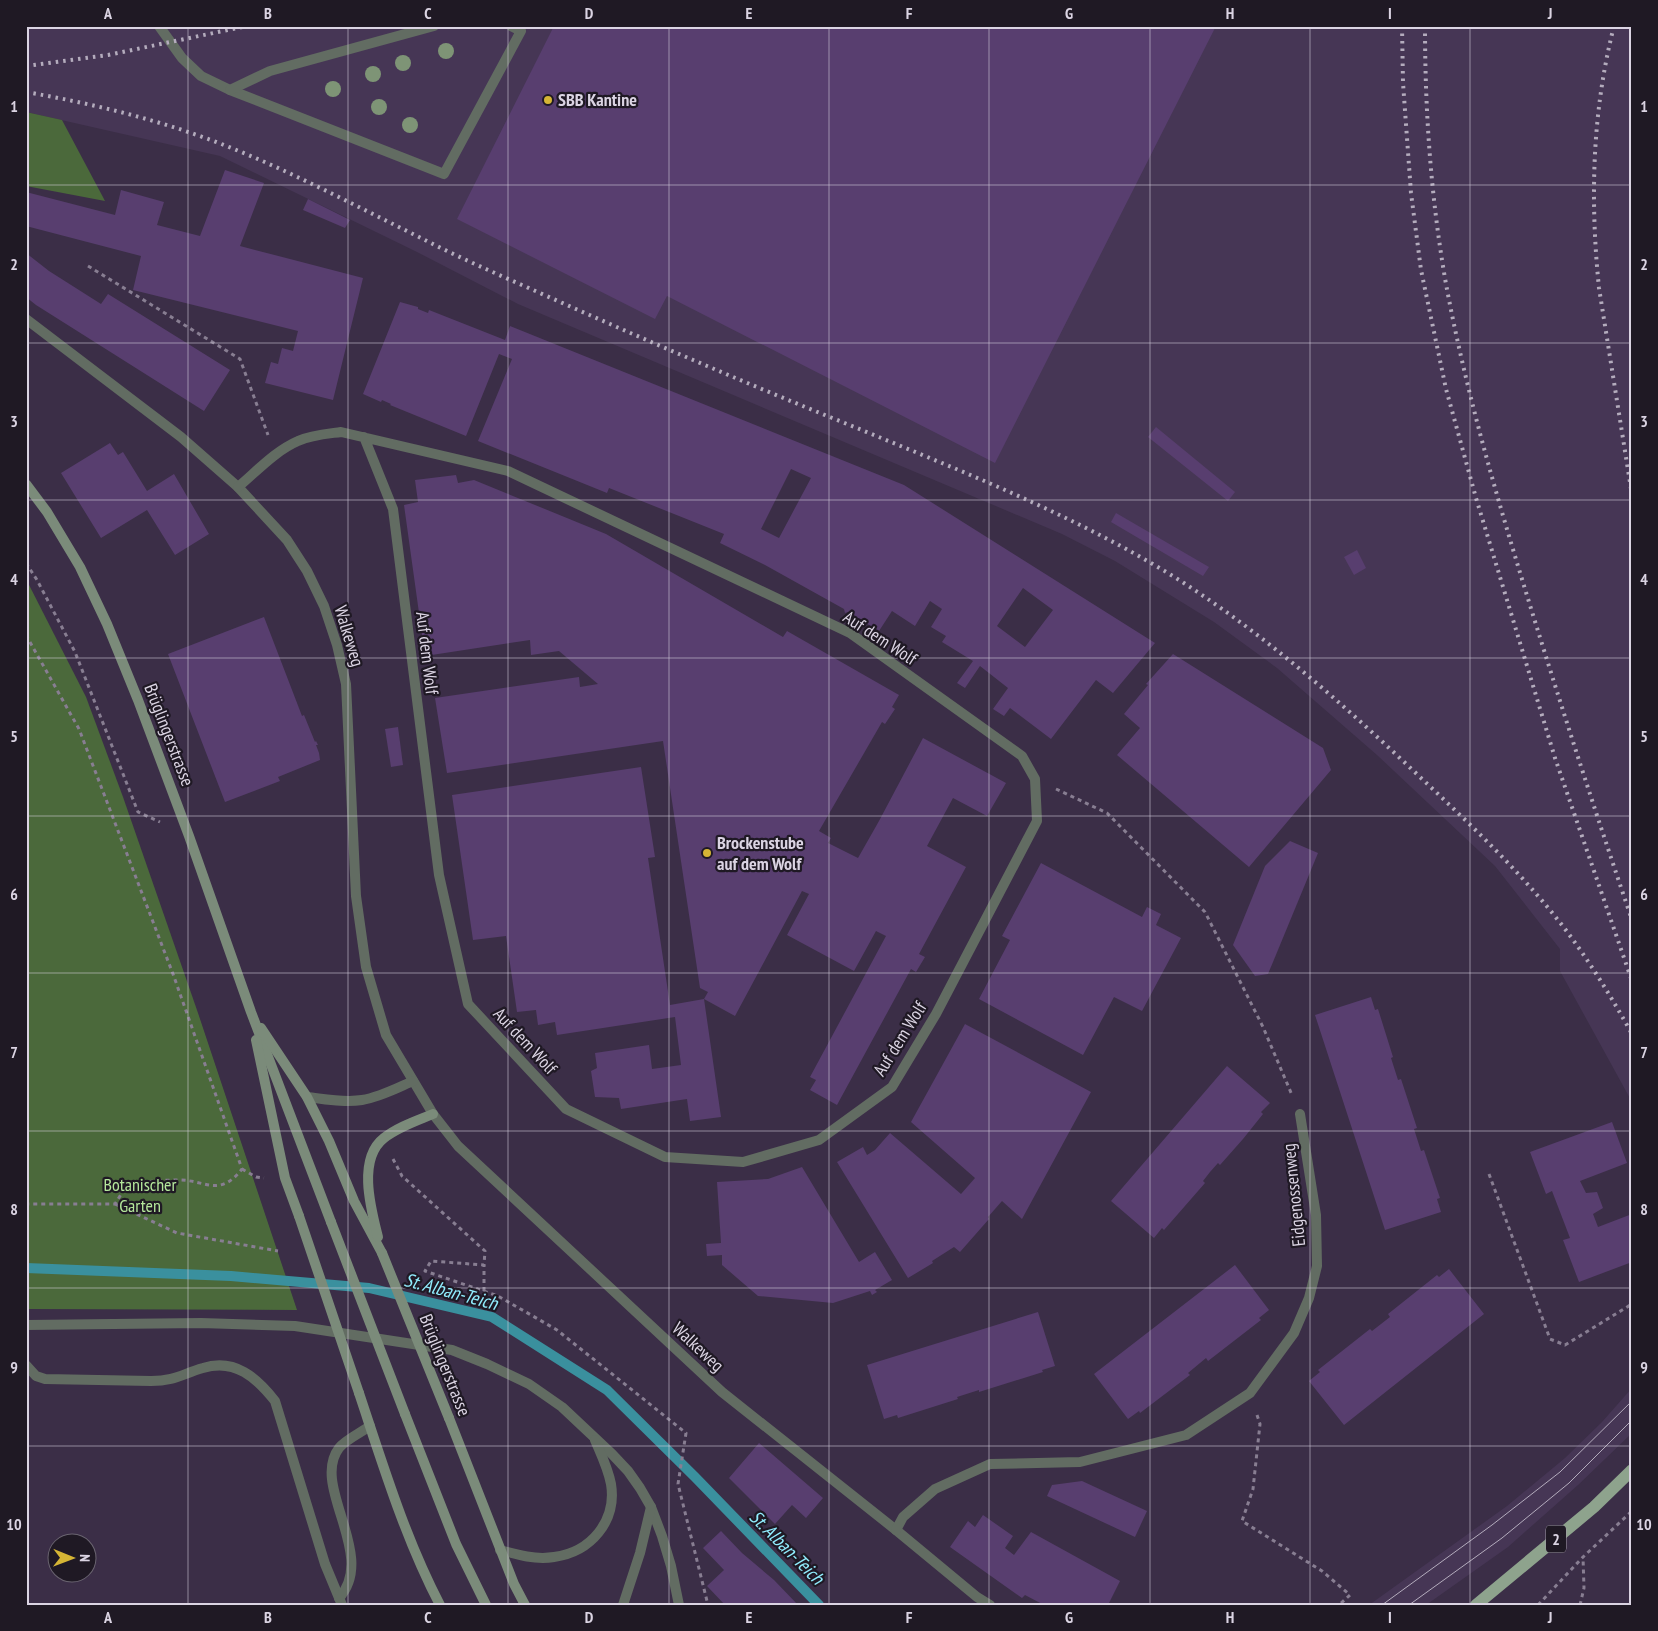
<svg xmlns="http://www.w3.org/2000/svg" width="1658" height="1631" viewBox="0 0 1658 1631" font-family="'PT Sans Narrow',sans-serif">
<rect width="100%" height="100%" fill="#3b2e47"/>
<g fill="#463655">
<polygon points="26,26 1632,26 1632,1102 1560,971 1560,949 1495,866 1377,755 1277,668 1214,622 1115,561 1062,534 518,304 417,252 220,156 26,112"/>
<polygon points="1632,1388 1632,1433 1578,1485 1508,1547 1426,1605 1369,1605 1507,1506 1565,1458 1602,1422"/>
</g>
<g fill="#4b693b">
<polygon points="26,112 62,120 105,201 26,186"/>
<polygon points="26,579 86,697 123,797 198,1013 297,1310 26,1309"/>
</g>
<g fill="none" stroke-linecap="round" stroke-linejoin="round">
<polyline stroke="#3a909e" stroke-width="10" points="26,1268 231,1276 369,1288 492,1317 607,1390 695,1477 819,1605"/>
</g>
<g fill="#583e6f" fill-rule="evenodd">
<polygon points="554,26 1216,26 995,463 667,296 655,319 457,219"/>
<polygon points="225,170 264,183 240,246 363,278 333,400 265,383 271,362 278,364 282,348 293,351 298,331 133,290 141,256 26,226 26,192 115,215 121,190 164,202 157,225 200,236"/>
<polygon points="308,199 350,220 345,228 303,210"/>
<polygon points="26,253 49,271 101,304 108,294 230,370 204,411 36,305 26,297"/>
<path d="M400,302l18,5v2l10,4 1,-3 76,30 5,-14 394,159 251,158 -42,50 -17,-13 -45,59 -41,-31 -6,8 -11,-7 15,-21 -28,-22 -15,22 -8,-5 16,-22 -31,-19 4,-6 -15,-9 11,-18 -12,-8 -15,25 -23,-15 -13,20 -31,-19 -3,1 -1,-4 -79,-44 -45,-22 4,-9 -115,-46 -2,5 -129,-52 34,-82 -13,-5 -33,82 -76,-31 1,-1 -9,-4 -1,2 -18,-8zM791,469l20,9 -32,60 -18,-9zM1023,588l30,22 -28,37 -28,-21z"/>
<polygon points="1156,427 1235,492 1228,501 1148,437"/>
<polygon points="110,443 118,455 123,452 147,491 174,474 209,534 175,555 147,510 101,538 61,473"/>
<polygon points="456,475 458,483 474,480 606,534 783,637 787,631 899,695 892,707 895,709 885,724 882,722 819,831 831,838 828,843 858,858 879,821 923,738 1006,783 987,816 953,798 927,846 966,867 919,954 925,957 916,972 911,969 837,1105 810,1090 816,1080 810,1077 886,936 876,931 854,971 787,935 809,894 802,891 735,1016 704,999 708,992 700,988 663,741 447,773 435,698 579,677 580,687 598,684 559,651 531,655 530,640 425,656 404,505 418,502 415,480"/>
<polygon points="1116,513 1209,567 1203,576 1111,522"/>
<polygon points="1357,550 1366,568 1354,575 1344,557"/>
<polygon points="264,617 302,716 304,715 315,742 316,741 318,745 316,745 319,753 320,760 278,777 280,781 225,802 168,654"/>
<polygon points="1173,654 1323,748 1331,770 1249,867 1117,755 1140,728 1124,714 1148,685 1146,684"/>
<polygon points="398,727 403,765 391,767 385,729"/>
<polygon points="641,767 655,857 648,858 670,1005 704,999 721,1117 690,1121 687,1099 621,1109 619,1098 595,1097 591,1071 597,1068 595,1053 649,1045 652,1069 681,1065 675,1017 557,1035 555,1022 538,1025 536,1010 517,1012 506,936 473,940 452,795"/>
<polygon points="1290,841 1318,853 1268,974 1255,976 1233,945 1265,866"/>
<polygon points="1041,863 1142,917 1147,907 1161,914 1156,925 1181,938 1142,1011 1114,997 1083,1055 979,999 1010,940 1002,936"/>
<polygon points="1371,997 1375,1010 1378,1009 1393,1057 1391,1058 1398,1080 1401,1079 1417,1128 1414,1129 1421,1151 1424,1150 1440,1198 1437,1199 1441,1212 1385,1230 1315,1015"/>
<polygon points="965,1024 1091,1092 1022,1219 1002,1201 988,1217 989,1219 960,1252 954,1247 932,1261 933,1263 908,1278 837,1162 863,1147 867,1155 875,1150 890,1133 961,1194 975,1178 911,1122"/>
<polygon points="1227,1066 1270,1103 1261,1112 1263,1114 1243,1139 1220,1165 1218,1163 1210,1172 1203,1181 1205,1183 1164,1230 1162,1228 1154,1238 1111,1201"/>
<polygon points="1612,1122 1627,1163 1580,1181 1586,1193 1597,1192 1603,1208 1593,1214 1598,1227 1632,1214 1632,1262 1579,1282 1563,1240 1570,1238 1552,1191 1546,1194 1530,1152"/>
<polygon points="802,1167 859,1262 875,1252 892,1280 875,1290 877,1292 872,1295 870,1291 833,1303 758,1296 722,1265 722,1255 707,1256 706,1244 721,1243 717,1182 768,1179"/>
<polygon points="1235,1265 1269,1310 1259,1318 1261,1320 1208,1361 1206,1358 1188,1373 1190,1375 1140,1413 1139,1411 1128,1419 1094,1374"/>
<polygon points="1449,1269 1484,1314 1344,1425 1309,1381 1320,1372 1318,1370 1370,1329 1372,1331 1390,1317 1388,1314 1437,1275 1439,1277"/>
<polygon points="1038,1312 1055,1366 1042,1370 1043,1372 979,1392 979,1390 957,1397 958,1399 898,1418 897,1415 884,1419 867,1365"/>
<polygon points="759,1443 823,1498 806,1518 792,1505 775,1524 729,1478"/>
<polygon points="1082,1481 1147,1511 1135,1537 1047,1496 1052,1485"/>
<polygon points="983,1515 1013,1536 1005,1548 1014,1555 1031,1532 1120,1581 1108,1605 1044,1605 1025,1595 1022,1598 950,1547 968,1521 975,1527"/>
<polygon points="721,1531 742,1553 774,1580 798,1605 725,1605 707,1586 724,1570 703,1548"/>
</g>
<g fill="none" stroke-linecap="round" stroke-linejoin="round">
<g stroke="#887e92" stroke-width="3" stroke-dasharray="4 4" stroke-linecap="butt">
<polyline points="88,266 240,359 268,435"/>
<polyline points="26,563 37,580 75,652 138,812 160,822"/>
<path d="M26,635l53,94 94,245 69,195c-23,29 -36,11 -63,11 -17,0 -34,2 -51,3l-13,21h-89"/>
<polyline points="1056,789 1107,813 1205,912 1263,1027 1292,1095"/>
<polyline points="393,1159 402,1176 485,1251 484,1265 431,1261 425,1271 498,1296 557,1330 686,1433 678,1484 708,1605"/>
<polyline points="242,1169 256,1177 264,1178"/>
<polyline points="1489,1174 1550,1339 1565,1345 1632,1304"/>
<polyline points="115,1204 177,1233 278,1251"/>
<polyline points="484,1291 484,1265"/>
<polyline points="1257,1415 1260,1424 1253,1489 1242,1521 1322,1571 1350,1595 1339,1605"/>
<polyline points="1538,1605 1583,1557 1632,1511"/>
<polyline points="1580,1605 1584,1588 1583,1557"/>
</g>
<g stroke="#626c62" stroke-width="10">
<polyline points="159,26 182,58 201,76 230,90 444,174 521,31 511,26"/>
<polyline points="230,90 270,71 434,26"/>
<polyline points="26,1325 201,1323 295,1326 452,1350 487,1364 529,1384 562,1407 612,1454 628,1471 640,1488 651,1507 662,1536 671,1566 679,1605"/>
<path d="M26,1365l10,11 9,3 106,2c24,0 31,-7 52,-13 32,-10 54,10 72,33l50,163 17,41"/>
<path d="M500,1550c18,5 36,10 54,7 37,-5 63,-36 57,-73 -3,-16 -10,-30 -16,-44"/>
<path d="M339,1598c39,-43 -29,-112 0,-150 6,-8 23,-16 31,-22"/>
<polyline points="623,1605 640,1553 651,1507"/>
</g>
<g stroke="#626c62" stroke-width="10">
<polyline points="26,319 181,437 238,487 287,540 307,571 324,606 337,645 346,684 356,896 366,967 386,1035 433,1114 458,1146 722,1392 896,1530 977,1597 990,1605"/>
<path d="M238,487c19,-16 37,-36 60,-46 13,-6 28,-7 43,-9l167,39 342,162 172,123 13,23 2,42 -101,193 -44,73 -73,53 -76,22 -78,-5 -99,-48 -98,-105 -29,-129 -46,-366 -29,-72"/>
<path d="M307,1097c18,2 37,6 55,3 18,-3 35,-12 51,-19"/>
<polyline points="896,1530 903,1517 935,1489 990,1464 1080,1462 1186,1435 1250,1393 1294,1333 1309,1298 1317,1266 1316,1215 1300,1114"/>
</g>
<g stroke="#7b8b7a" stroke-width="10">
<polyline points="26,484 47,512 80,567 107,624 138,700 189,836 251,1012 331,1222"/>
<polyline points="261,1028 307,1097 329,1141 354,1201 382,1253"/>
<polyline points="256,1040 285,1178 299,1216"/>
<path d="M378,1237c-7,-28 -21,-78 6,-99 14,-11 32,-17 49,-24"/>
<path d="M359,1393c24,72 46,145 81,212"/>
<polyline points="405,1414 456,1544 486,1605"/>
<polyline points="449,1418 514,1584 525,1605"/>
</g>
<polyline stroke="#8ea38d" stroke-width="12" points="1476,1605 1594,1507 1632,1470"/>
<g stroke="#b4acbd" stroke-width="1">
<polyline points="1382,1605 1492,1525 1560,1472 1632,1401"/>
<polyline points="1409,1605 1502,1538 1569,1483 1632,1420"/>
</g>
<g stroke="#b4acbd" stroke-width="4" stroke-dasharray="2.5 5" stroke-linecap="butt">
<polyline points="1402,26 1403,83 1411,193 1421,270 1446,389 1476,498 1555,758 1632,981"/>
<path d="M1425,26c0,87 6,173 21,258 20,108 51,214 83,318 33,107 67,212 103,318"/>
<path d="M1614,26c-22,86 -24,174 -15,262l33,207"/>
<polyline points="26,66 108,55 247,26"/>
<path d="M26,92c69,12 138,29 203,55 65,26 127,59 190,90 39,20 80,38 121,56 105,47 210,92 317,135 109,45 219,88 319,150 90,57 168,127 244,199 51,48 102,96 145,152 25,33 47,69 67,105"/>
</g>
<g stroke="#7b8b7a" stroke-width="10">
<polyline points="299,1216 359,1393"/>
<polyline points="331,1222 405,1414"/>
<polyline points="382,1253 449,1418"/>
</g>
</g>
<g fill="#7e9476">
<circle cx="446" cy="51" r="8"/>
<circle cx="403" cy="63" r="8"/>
<circle cx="373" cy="74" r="8"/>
<circle cx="333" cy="89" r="8"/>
<circle cx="379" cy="107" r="8"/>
<circle cx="410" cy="125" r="8"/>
</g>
<path fill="none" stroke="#dbd4e3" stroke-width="1" stroke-opacity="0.55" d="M188,26v1579M348,26v1579M508,26v1579M669,26v1579M829,26v1579M989,26v1579M1150,26v1579M1310,26v1579M1470,26v1579M26,185h1606M26,343h1606M26,500h1606M26,658h1606M26,816h1606M26,973h1606M26,1131h1606M26,1288h1606M26,1446h1606"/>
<g fill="#d5b535" stroke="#1f1924" stroke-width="2">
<circle cx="548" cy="100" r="5"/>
<circle cx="707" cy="853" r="5"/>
</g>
<g text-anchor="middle" stroke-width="4.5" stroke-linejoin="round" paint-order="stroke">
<rect fill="#1f1924" stroke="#a39caa" stroke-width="1" x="1546" y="1525.5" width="20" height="27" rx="4"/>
<g font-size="16" font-weight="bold" fill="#dbd4e3">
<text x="1556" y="1545">2</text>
</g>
<g font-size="18" font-weight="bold" fill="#dbd4e3" stroke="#1f1924" text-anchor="start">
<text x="558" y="106">SBB Kantine</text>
<text x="717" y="849">Brockenstube<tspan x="717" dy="21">auf dem Wolf</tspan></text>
</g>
<g font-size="18" fill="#dbd4e3" stroke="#1f1924">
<text transform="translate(349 636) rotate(73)" y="6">Walkeweg</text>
<text transform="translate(880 638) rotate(33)" y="6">Auf dem Wolf</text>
<text transform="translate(427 653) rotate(83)" y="6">Auf dem Wolf</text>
<text transform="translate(169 735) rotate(69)" y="6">Brüglingerstrasse</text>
<text transform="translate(900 1039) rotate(-58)" y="6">Auf dem Wolf</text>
<text transform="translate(525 1041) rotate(47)" y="6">Auf dem Wolf</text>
<text transform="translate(1294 1195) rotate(-96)" y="6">Eidgenossenweg</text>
<text transform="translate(698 1347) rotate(43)" y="6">Walkeweg</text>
<text transform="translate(445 1365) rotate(68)" y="6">Brüglingerstrasse</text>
</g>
<g font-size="18" fill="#b5e89c" stroke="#1f1924">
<text x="140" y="1191">Botanischer<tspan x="140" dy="21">Garten</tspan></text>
</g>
<g font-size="19" font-style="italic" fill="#91edfe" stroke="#1f1924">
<text transform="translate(451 1291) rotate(15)" y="7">St. Alban-Teich</text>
<text transform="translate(787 1547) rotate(45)" y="7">St. Alban-Teich</text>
</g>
</g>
<rect width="1658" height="1631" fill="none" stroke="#1f1924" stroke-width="55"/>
<g transform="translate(72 1558) rotate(91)"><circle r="24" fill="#1f1924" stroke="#6a6470"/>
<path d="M0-4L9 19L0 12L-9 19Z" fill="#d5b535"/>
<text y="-8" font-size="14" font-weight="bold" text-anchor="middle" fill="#dbd4e3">N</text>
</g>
<rect x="28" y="28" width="1602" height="1576" fill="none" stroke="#dbd4e3" stroke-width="2"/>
<g font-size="16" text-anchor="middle" font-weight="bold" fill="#dbd4e3">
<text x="108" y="19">A</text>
<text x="268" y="19">B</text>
<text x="428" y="19">C</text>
<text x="589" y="19">D</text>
<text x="749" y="19">E</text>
<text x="909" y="19">F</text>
<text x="1069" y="19">G</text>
<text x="1230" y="19">H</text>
<text x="1390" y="19">I</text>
<text x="1550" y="19">J</text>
<text x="14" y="112">1</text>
<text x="1644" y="112">1</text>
<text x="14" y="270">2</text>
<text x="1644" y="270">2</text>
<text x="14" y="427">3</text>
<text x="1644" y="427">3</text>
<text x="14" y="585">4</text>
<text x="1644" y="585">4</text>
<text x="14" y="742">5</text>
<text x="1644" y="742">5</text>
<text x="14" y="900">6</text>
<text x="1644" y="900">6</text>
<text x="14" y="1058">7</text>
<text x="1644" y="1058">7</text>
<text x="14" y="1215">8</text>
<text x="1644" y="1215">8</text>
<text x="14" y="1373">9</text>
<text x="1644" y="1373">9</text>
<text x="14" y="1530">10</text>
<text x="1644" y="1530">10</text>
<text x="108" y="1623">A</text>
<text x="268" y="1623">B</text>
<text x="428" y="1623">C</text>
<text x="589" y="1623">D</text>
<text x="749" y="1623">E</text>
<text x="909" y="1623">F</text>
<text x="1069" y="1623">G</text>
<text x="1230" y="1623">H</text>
<text x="1390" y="1623">I</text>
<text x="1550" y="1623">J</text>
</g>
</svg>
